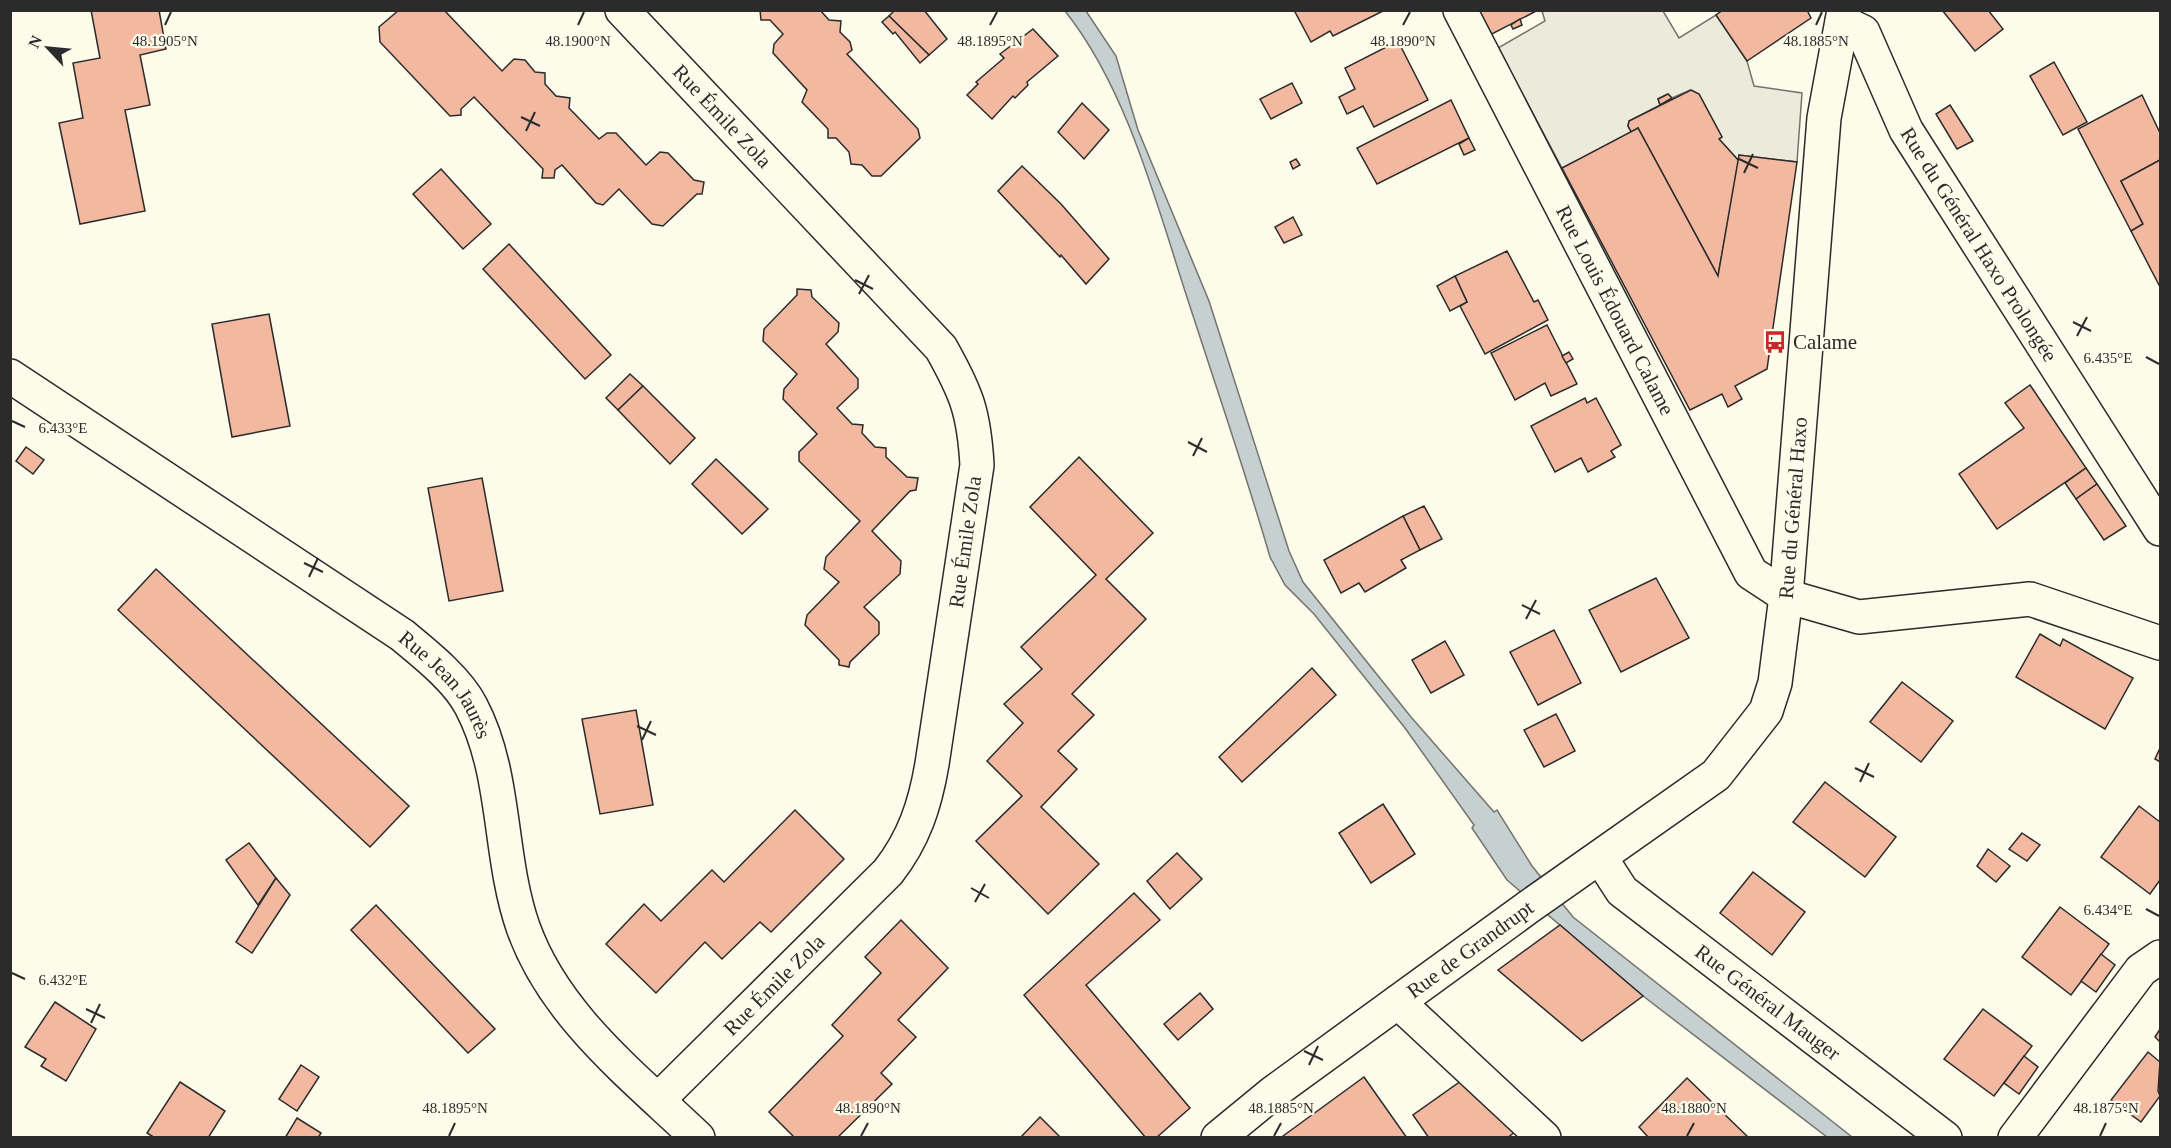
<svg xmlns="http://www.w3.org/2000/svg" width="2171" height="1148" viewBox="0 0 2171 1148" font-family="Georgia,serif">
<rect width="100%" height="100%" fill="#fdfbea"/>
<polygon fill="#eceadb" stroke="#74746e" stroke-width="1.5" points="1542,11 1663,11 1679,38 1716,15 1747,61 1754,86 1802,93 1797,162 1739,155 1739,161 1719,139 1722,137 1699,94 1690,90 1672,98 1668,94 1658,99 1660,105 1629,121 1628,126 1632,133 1562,168 1498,48 1545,21"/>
<path fill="#c7d0d0" stroke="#74746e" stroke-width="1.5" d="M1065,11h21l30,45 22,74 71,171 80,250 14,31 108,135 83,95 3,-2 35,56 41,51 279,220h-25l-184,-141 -136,-116 -35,-52 2,-3 -69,-97 -91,-114 -29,-29 -15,-28c-26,-90 -57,-179 -86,-269 -29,-90 -59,-202 -119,-277z"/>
<g fill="#f2b8a0" stroke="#2b2b2b" stroke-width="1.5">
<polygon points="91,10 159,10 166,49 140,55 150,105 125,110 145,211 80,224 59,123 83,118 73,63 100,58"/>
<polygon points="399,10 444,10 502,71 514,59 525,60 535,72 545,73 545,84 556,96 570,98 569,108 599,139 607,133 616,133 646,165 660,152 668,153 694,180 704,182 702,194 697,194 663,226 652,224 619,189 603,205 596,203 562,165 555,170 554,178 542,178 543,169 474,97 461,109 461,115 450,116 380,42 379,27"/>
<polygon points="760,10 820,10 829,20 841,21 840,32 850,42 852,50 847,54 918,129 920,138 881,176 872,176 862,165 851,164 849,152 836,138 828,138 828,129 802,102 807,90 773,53 774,44 783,34 770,20 761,20"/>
<polygon points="895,10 924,10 947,39 929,55 889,16"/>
<polygon points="1294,10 1385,10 1333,36 1330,31 1311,42"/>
<polygon points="1477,10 1538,10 1490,35"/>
<polygon points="1723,10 1807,10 1811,18 1747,61 1716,15"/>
<polygon points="1942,10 1988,10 2003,29 1975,51"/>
<polygon points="889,16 929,55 920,63 895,32 893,34 882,22"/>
<polygon points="1520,19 1522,25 1513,29 1511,25"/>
<polygon points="1033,29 1058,56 1027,82 1028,85 1015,98 1013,96 992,119 967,95 978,84 976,82 1004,58 1000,54"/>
<polygon points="1398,41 1428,100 1374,127 1363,106 1347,114 1339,97 1355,89 1345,68"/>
<polygon points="2054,62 2087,122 2063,135 2030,76"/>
<polygon points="1292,83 1302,103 1271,119 1260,99"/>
<polygon points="1691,90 1699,94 1722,137 1719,139 1739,161 1718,276 1638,128 1632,133 1628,126 1629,121"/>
<polygon points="1668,94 1672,98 1660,105 1658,99"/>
<polygon points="2142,95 2160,133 2160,160 2121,181 2143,224 2131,231 2078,129"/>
<polygon points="1451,100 1469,138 1377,184 1357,148"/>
<polygon points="1082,103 1109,130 1084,159 1058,132"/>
<polygon points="1950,105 1973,141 1957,149 1936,114"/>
<polygon points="1638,128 1718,276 1739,155 1797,162 1767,369 1735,386 1742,399 1728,407 1722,394 1690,410 1562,168"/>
<polygon points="1469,138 1475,150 1464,155 1459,144"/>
<polygon points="1296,159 1300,165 1293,169 1290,162"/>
<polygon points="2160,160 2160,287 2131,231 2143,224 2121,181"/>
<polygon points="1022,166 1061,204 1109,259 1086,284 1061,255 1060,257 998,191"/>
<polygon points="441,169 491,224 463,249 413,194"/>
<polygon points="1293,217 1302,235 1284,243 1275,227"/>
<polygon points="509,244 611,355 585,379 483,269"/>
<polygon points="1507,251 1534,302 1538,300 1548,320 1485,354 1460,306 1467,302 1455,276"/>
<polygon points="1455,276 1467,302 1450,311 1437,286"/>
<polygon points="797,289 811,290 812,297 839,323 838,332 826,344 858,379 858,388 837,408 852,424 863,425 862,433 875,447 886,448 886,457 907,477 918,478 916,490 910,491 872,531 901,561 900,574 864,607 879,622 879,634 850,662 849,667 839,665 839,660 805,625 807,615 839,582 824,569 826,557 860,521 799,461 799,452 817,434 783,399 784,389 797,374 763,341 764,329 797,295"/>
<polygon points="269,314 290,426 232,437 212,324"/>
<polygon points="1547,325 1577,384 1551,396 1545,383 1515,400 1491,353"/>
<polygon points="1569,352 1573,359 1566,363 1562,356"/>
<polygon points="630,374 643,386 618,410 606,398"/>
<polygon points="2030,385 2086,468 1997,529 1959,474 2024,428 2005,403"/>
<polygon points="643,386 695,438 670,464 618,410"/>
<polygon points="1585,398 1587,403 1596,398 1621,445 1611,451 1615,457 1588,472 1581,458 1555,472 1531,426"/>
<polygon points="26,447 44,460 33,474 16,461"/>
<polygon points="1079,457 1153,533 1106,579 1146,619 1072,694 1094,715 1058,751 1077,769 1041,807 1099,864 1048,914 976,841 1022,796 987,761 1023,723 1004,704 1042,669 1021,647 1096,575 1030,507"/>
<polygon points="716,459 768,509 742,534 692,484"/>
<polygon points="2086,468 2097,484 2076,499 2065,483"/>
<polygon points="482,478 503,591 449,601 428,488"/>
<polygon points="2097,484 2126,526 2104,540 2076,499"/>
<polygon points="1424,506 1442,539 1420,550 1403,516"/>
<polygon points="1403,516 1420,550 1401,560 1406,568 1365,592 1359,583 1341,593 1324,560"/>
<polygon points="156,569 409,806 370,847 118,610"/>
<polygon points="1656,578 1689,638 1621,672 1589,610"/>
<polygon points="1554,630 1581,683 1538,705 1510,652"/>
<polygon points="2040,634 2060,646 2063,639 2133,678 2105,729 2016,677"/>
<polygon points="1445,641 1464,675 1431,693 1412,660"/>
<polygon points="1312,668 1336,695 1242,782 1219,757"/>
<polygon points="1902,682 1953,721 1921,762 1870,722"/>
<polygon points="636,710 653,805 600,814 582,719"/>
<polygon points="1556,714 1575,751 1544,767 1524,730"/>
<polygon points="2160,748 2160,762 2155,759"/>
<polygon points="1825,782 1896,837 1865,877 1793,822"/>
<polygon points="1383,804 1415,854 1371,883 1339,833"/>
<polygon points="2139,806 2160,822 2160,880 2150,894 2101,857"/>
<polygon points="795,810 844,859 771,932 760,922 722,959 705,942 656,993 606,944 644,904 661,921 712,870 724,882"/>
<polygon points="2022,833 2040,845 2027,861 2009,849"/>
<polygon points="249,843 276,878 258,905 226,860"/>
<polygon points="1988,849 2010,866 1996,882 1977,866"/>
<polygon points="1177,853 1202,879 1170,909 1147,881"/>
<polygon points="1753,872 1805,912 1772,955 1720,913"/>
<polygon points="276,878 290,895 252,953 236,942"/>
<polygon points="1134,893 1160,920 1086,985 1190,1108 1156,1138 1146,1138 1024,995"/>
<polygon points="376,905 495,1029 468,1053 351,930"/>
<polygon points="2060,907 2109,944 2071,995 2022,957"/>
<polygon points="901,920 948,968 898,1020 916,1037 881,1073 892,1084 837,1138 795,1138 769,1112 843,1036 832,1025 881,973 865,957"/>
<polygon points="1560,925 1643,996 1582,1041 1498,970"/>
<polygon points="2101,954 2115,965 2096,992 2081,981"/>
<polygon points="1200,993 1213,1009 1178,1040 1164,1024"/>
<polygon points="55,1002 96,1029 66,1081 41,1066 46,1059 25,1047"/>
<polygon points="1983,1009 2032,1046 1994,1096 1944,1059"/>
<polygon points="2160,1029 2160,1042 2155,1037"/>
<polygon points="2148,1052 2160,1062 2158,1091 2160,1096 2141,1122 2111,1100"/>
<polygon points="2024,1056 2038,1067 2019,1094 2004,1083"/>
<polygon points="301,1065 319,1077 297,1111 279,1099"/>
<polygon points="1364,1077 1407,1138 1285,1138 1283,1136"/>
<polygon points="1687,1078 1749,1138 1649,1138 1639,1127"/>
<polygon points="1461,1081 1515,1132 1507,1138 1429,1138 1413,1115"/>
<polygon points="180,1082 225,1111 208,1138 155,1138 147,1133"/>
<polygon points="1040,1117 1061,1138 1020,1138"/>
<polygon points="297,1118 321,1133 318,1138 285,1138"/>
</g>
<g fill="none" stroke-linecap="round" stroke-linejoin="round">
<g stroke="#2b2b2b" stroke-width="36">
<g id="minor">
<path id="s1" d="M622,10l319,338c26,46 33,65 36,117l-45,299c-7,41 -18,75 -44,108l-230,228"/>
<path id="s2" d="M1460,10l291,563 35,23 73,21 171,-18 130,44"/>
<path id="s3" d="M1842,22l21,10 43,98 254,399"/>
<path id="s4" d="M10,376l392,259c23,19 55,44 69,71 36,68 27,149 52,221 31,88 109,148 175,211"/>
<path id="s5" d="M1600,857l22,34 323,247"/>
<polyline points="1398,1002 1544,1138"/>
<path id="s6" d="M1218,1138l56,-46 253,-184 189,-133 50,-64 9,-28 11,-87 38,-478 20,-108"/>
<polyline points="2015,1138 2141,970 2160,957"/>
</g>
</g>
<use href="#minor" stroke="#fdfbea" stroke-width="33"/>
</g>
<path fill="none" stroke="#2b2b2b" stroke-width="2" d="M165,25l6,-13M578,25l6,-13M990,25l7,-13M1403,25l7,-13M1816,25l6,-13M521,117l19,9M526,131l9,-19M1739,159l19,9M1744,173l9,-19M855,280l18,9M859,294l10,-19M2073,322l18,9M2077,336l10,-19M2146,357l13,7M12,421l13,6M1188,442l19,10M1193,456l9,-18M304,563l19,9M309,577l9,-19M1522,605l18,9M1526,619l10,-19M637,726l19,9M642,740l9,-19M1855,768l19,9M1860,782l9,-19M971,888l18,10M975,902l10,-18M2146,909l13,7M12,973l13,6M86,1009l19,9M91,1023l9,-19M1304,1051l19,9M1309,1065l9,-19M449,1136l6,-13M861,1136l7,-13M1274,1136l7,-13M1687,1136l7,-13M2100,1136l6,-13"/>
<defs>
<g id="bus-bare" transform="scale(1.8)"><path d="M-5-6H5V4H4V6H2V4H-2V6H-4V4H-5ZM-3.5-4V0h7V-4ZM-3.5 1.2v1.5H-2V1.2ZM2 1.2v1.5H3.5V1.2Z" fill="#c62828" stroke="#fdfbea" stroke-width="2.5" paint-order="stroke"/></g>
</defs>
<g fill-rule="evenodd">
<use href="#bus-bare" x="1775" y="342"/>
</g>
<g text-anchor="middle" stroke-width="4.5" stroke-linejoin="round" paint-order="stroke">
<g font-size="21" fill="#2b2b2b" stroke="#fdfbea">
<text dy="7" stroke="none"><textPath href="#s1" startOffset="146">Rue Émile Zola</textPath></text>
<text dy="7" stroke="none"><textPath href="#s3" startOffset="266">Rue du Général Haxo Prolongée</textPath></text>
<text dy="7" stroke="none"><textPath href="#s2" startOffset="338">Rue Louis Édouard Calame</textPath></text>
<text dy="7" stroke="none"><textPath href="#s6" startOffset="903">Rue du Général Haxo</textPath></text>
<text transform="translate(965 542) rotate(-82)" y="7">Rue Émile Zola</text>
<text dy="7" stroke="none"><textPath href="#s4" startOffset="537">Rue Jean Jaurès</textPath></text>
<text dy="7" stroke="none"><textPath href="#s6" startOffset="315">Rue de Grandrupt</textPath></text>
<text transform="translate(774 985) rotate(-45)" y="7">Rue Émile Zola</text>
<text dy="7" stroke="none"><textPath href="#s5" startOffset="224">Rue Général Mauger</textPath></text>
</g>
<g font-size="21" fill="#2b2b2b" stroke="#fdfbea" text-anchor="start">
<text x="1793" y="349">Calame</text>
</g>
</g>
<g font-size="15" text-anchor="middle" fill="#2b2b2b" stroke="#fdfbea" stroke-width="4.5" stroke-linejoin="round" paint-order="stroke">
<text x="165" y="46">48.1905°N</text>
<text x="578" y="46">48.1900°N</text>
<text x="990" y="46">48.1895°N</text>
<text x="1403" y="46">48.1890°N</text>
<text x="1816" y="46">48.1885°N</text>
<text x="2108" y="363">6.435°E</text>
<text x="63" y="433">6.433°E</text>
<text x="2108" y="915">6.434°E</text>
<text x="63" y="985">6.432°E</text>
<text x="455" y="1113">48.1895°N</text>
<text x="868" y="1113">48.1890°N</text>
<text x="1281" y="1113">48.1885°N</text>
<text x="1694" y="1113">48.1880°N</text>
<text x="2106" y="1113">48.1875°N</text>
</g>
<rect width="2171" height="1148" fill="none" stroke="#2b2b2b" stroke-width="24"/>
<g transform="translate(48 48) rotate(296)" stroke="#fdfbea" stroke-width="4.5" paint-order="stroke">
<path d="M0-4.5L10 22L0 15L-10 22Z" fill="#2b2b2b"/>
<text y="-9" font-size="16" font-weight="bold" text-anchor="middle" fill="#2b2b2b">N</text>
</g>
</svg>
